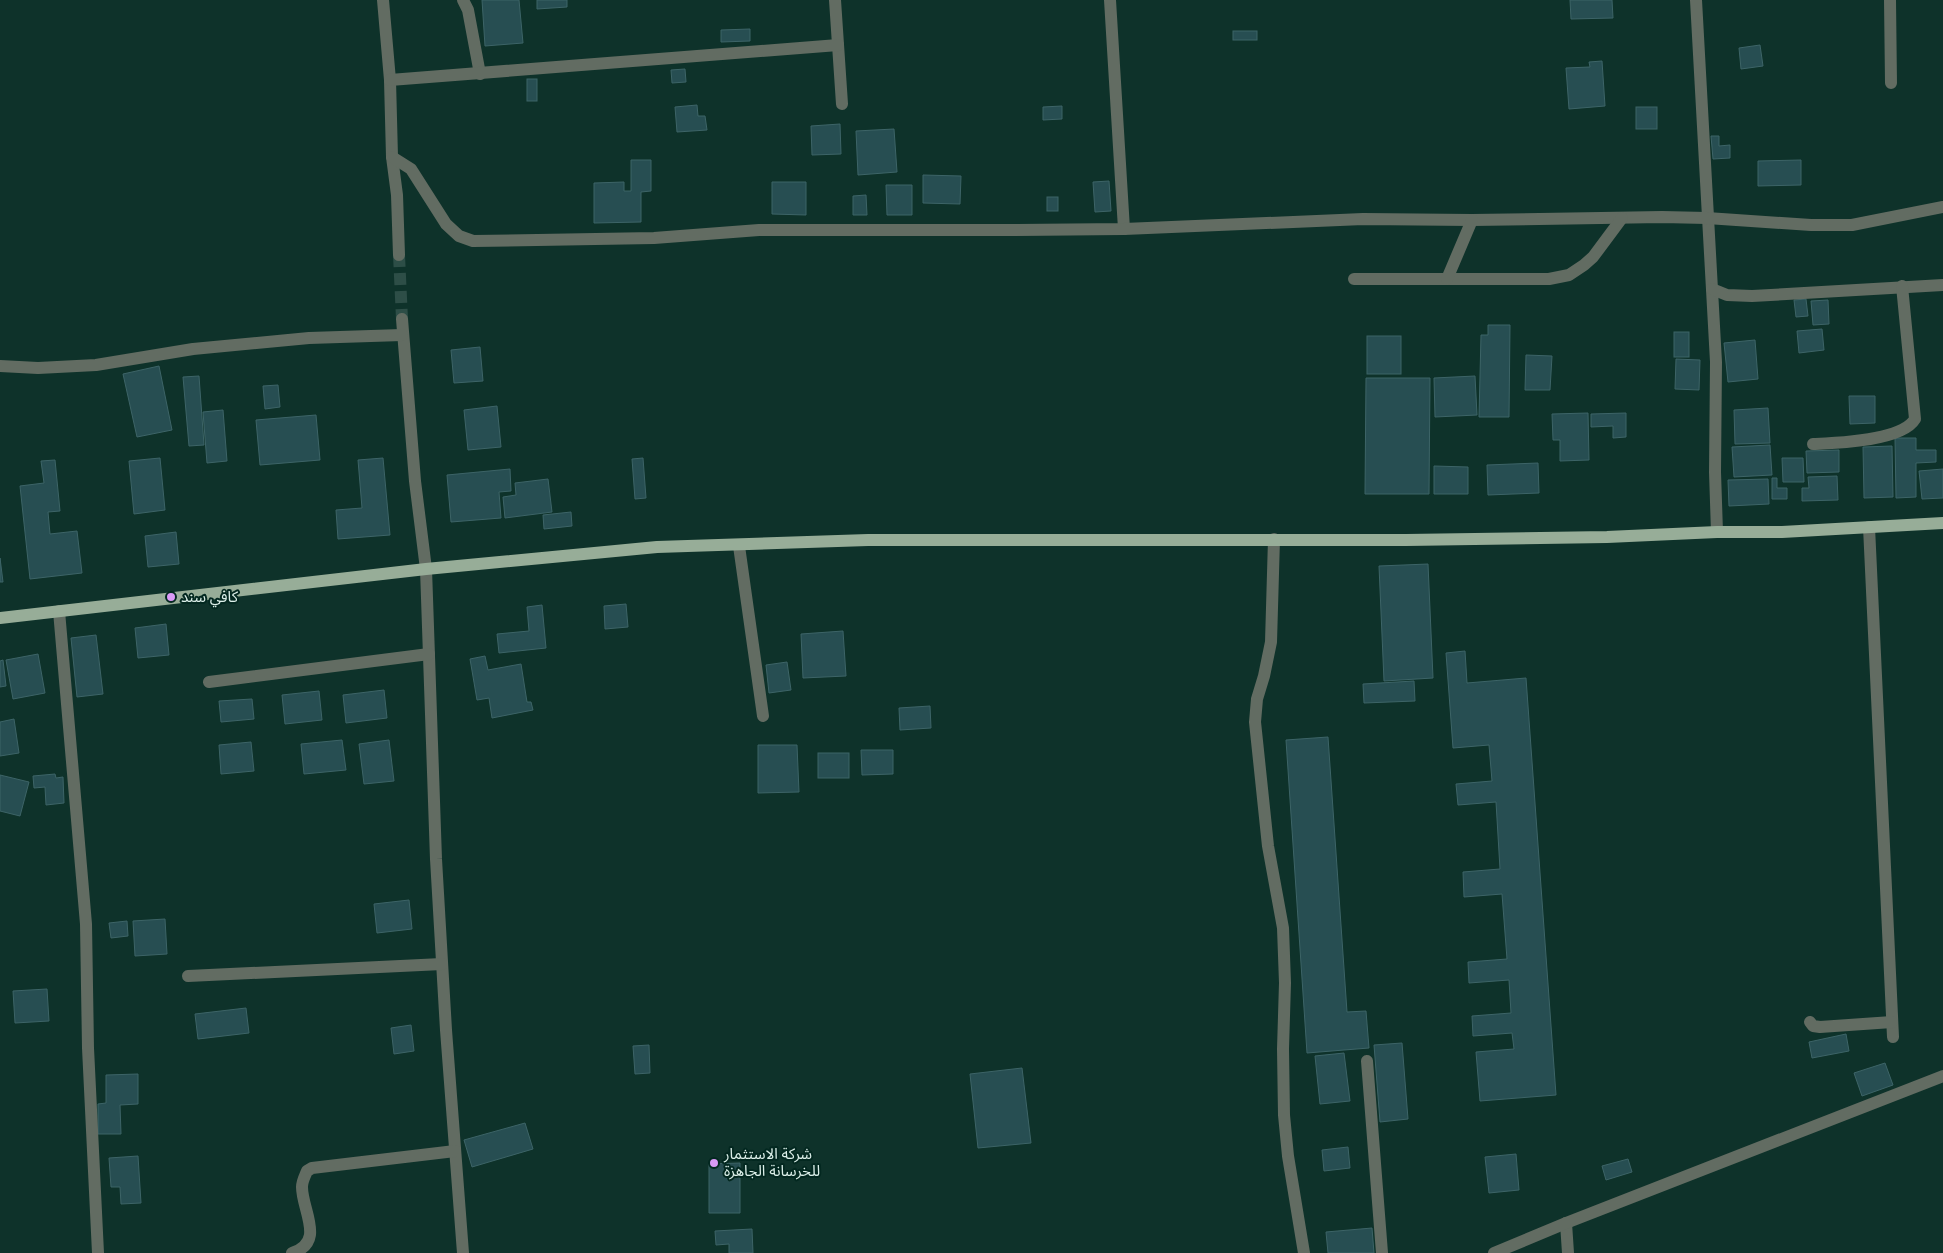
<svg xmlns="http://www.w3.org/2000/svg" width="1943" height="1253" viewBox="0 0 1943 1253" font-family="'Golos Text','Noto Sans Arabic',sans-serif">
<rect width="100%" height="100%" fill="#0e322a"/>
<g fill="#274e52" stroke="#3d6467">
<polygon points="482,0 519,0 523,43 485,46"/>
<polygon points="537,0 567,0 567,7 537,9"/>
<polygon points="1570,0 1612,0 1613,18 1571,19"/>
<polygon points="750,29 750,41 721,42 721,30"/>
<rect x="1233" y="31" width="24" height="9"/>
<polygon points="1760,45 1763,66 1741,69 1739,48"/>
<polygon points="1602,61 1605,106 1569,109 1566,68 1590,67 1589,62"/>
<polygon points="685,69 686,82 672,83 671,70"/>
<rect x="527" y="79" width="10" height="22"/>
<polygon points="697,105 698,116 705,116 707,130 677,132 675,107"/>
<polygon points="1062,106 1062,119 1043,120 1043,107"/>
<rect x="1636" y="107" width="21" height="22"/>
<polygon points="840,124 841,154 812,155 811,126"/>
<polygon points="894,129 897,172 858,175 856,131"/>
<polygon points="1711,136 1719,136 1719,146 1730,145 1730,158 1713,159"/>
<polygon points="631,160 651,160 651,191 641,192 641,222 594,223 594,183 624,182 624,191 631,191"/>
<polygon points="1801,160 1801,185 1758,186 1758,161"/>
<polygon points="923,175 961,176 960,204 923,203"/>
<polygon points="1109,181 1111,211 1095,212 1093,182"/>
<polygon points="772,182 806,182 806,215 772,214"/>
<polygon points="886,185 912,185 912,215 887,215"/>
<polygon points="866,195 867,215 853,215 853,196"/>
<rect x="1047" y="197" width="11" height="14"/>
<polygon points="1806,299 1808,316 1796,317 1794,300"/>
<polygon points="1828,300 1829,324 1813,325 1811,301"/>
<polygon points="1488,325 1510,325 1509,417 1479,417 1481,335 1488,335"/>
<polygon points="1822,329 1824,350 1799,353 1797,331"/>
<rect x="1674" y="332" width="15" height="25"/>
<rect x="1367" y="336" width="34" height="38"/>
<polygon points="1755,340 1758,379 1728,382 1724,343"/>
<polygon points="480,347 483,381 454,383 451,350"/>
<polygon points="1526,355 1552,356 1550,390 1525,390"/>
<polygon points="1676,359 1700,360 1699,390 1675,389"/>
<polygon points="159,366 172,430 137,437 123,374"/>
<polygon points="199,376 204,445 189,446 183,377"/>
<polygon points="1475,376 1477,415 1435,417 1434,378"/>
<polygon points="1366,378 1430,378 1429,494 1365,494"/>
<polygon points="278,385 280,407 265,409 263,386"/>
<polygon points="1849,396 1875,396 1875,423 1850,424"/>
<polygon points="497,406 501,447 468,450 464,410"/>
<polygon points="1768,408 1770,443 1735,444 1734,410"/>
<polygon points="223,410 227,461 207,463 203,412"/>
<polygon points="1588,413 1589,460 1560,461 1560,440 1553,440 1552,414"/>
<polygon points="1626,413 1626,437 1613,438 1613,426 1591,427 1591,414"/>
<polygon points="316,415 320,460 260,465 256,420"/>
<polygon points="1895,438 1916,438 1916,450 1936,450 1936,462 1916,463 1916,497 1896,498"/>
<polygon points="1770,445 1772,475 1734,477 1732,447"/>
<polygon points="1892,446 1893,497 1864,498 1863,447"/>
<polygon points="1839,450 1839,472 1807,473 1806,451"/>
<polygon points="160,458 165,510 134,514 129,461"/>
<polygon points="383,458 390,535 338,539 336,510 362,508 358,460"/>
<polygon points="643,458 646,498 635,499 632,459"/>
<polygon points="1782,458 1803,458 1804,482 1783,482"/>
<polygon points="55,460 60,511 48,512 50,534 77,531 82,573 30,579 20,486 44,483 41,461"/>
<polygon points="1538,463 1539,493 1488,495 1487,465"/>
<polygon points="1434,466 1468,467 1468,494 1434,494"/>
<polygon points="510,469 511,491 499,492 501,518 451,522 447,475"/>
<polygon points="1943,469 1943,498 1922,499 1919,471"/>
<polygon points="1837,476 1838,500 1802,501 1802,488 1809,488 1808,477"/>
<polygon points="1772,478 1777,478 1777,488 1787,488 1787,499 1772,499"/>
<polygon points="548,479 552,512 505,518 503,497 516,495 515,483"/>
<polygon points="1768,479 1769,504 1729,506 1728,480"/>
<polygon points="571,512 572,526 544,529 543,515"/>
<polygon points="176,532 179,564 148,567 145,536"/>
<polygon points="0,558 3,582 0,582"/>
<polygon points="1428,564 1433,678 1384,681 1379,566"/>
<polygon points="626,604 628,627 605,629 604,606"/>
<polygon points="542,605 546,648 499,653 497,634 529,631 527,607"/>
<polygon points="166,624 169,655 138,658 135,628"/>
<polygon points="843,631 846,676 803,678 801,634"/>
<polygon points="96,635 103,694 77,697 71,638"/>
<polygon points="1465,651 1467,683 1526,678 1556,1095 1480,1101 1476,1052 1514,1049 1512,1033 1473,1036 1472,1016 1511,1013 1509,980 1469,983 1468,962 1507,959 1502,894 1464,897 1463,872 1500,869 1496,802 1458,805 1456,784 1492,781 1489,745 1453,748 1446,653"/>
<polygon points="38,654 45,693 13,699 6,660"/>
<polygon points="485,656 488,670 521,664 527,702 531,702 533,710 492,718 489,698 477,700 470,659"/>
<polygon points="3,660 6,686 0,687 0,661"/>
<polygon points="787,662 791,690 769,693 766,665"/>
<polygon points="1414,681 1415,701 1364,703 1363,684"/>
<polygon points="384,690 387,718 346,723 343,695"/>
<polygon points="319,691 322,720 285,724 282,695"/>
<polygon points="252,699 254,719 221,722 219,701"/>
<polygon points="930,706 931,728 900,730 899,708"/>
<polygon points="14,719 19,753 0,756 0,722"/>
<polygon points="1328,737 1347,1012 1366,1011 1369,1048 1307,1053 1286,740"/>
<polygon points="342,740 346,770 304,774 301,744"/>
<polygon points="389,740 394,781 364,784 359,744"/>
<polygon points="251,742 254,771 221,774 219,745"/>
<polygon points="758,745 797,745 799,792 758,793"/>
<polygon points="861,750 893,750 893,774 862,775"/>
<rect x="818" y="753" width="31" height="25"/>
<polygon points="55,774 56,778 63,777 64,803 46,805 45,787 34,788 33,776"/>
<polygon points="0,775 29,782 20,816 0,811"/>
<polygon points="409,900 412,929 377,933 374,904"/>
<polygon points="165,919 167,954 135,956 133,921"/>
<polygon points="127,921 128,936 111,938 109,923"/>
<polygon points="47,989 49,1021 15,1023 13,991"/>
<polygon points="246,1008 249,1033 198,1039 195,1014"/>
<polygon points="411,1025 414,1051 394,1054 391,1028"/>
<polygon points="1846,1034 1849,1051 1812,1058 1809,1042"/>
<polygon points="1402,1043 1408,1119 1380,1122 1374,1045"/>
<polygon points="649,1045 650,1073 635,1074 633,1046"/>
<polygon points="1344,1053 1350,1101 1320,1104 1315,1056"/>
<polygon points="1885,1063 1893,1085 1862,1096 1854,1073"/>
<polygon points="1022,1068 1031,1143 978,1148 970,1074"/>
<polygon points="138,1074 138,1104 120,1105 121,1134 98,1134 98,1104 106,1103 106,1075"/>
<polygon points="525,1123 533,1149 472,1167 464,1140"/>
<polygon points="1348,1147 1350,1168 1324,1171 1322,1150"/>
<polygon points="1516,1154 1519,1190 1489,1193 1485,1157"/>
<polygon points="138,1156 141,1203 121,1204 120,1187 111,1187 109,1158"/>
<polygon points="1628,1159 1632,1172 1606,1180 1602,1166"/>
<polygon points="740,1163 740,1213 709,1213 709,1164"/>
<polygon points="1372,1228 1374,1253 1328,1253 1326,1232"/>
<polygon points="752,1229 753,1253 729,1253 729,1244 716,1245 715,1231"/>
</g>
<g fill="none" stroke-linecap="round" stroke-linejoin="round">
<polyline stroke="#2d4e47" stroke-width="12" stroke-dasharray="12 6" stroke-linecap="butt" points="399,255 402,319"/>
<g stroke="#626c62" stroke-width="12">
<polyline points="383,0 390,80 392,157 397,195 399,255"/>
<polyline points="463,0 468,10 480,74"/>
<polyline points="835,0 842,104"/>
<polyline points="1110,0 1124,229"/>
<polyline points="1696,0 1716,362 1715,472 1717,532"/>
<polyline points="1890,0 1891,83"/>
<polyline points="390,80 838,45"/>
<polyline points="392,157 411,169 446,224 459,236 473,241 654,238 759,230 1017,230 1124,229 1363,219 1472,220 1662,217 1707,218 1811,225 1852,225 1943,207"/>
<polyline points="1354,279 1549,279 1569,275 1584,265 1593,257 1622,218"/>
<polyline points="1447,279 1472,220"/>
<polyline points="1712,289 1727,295 1752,296 1943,285"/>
<polyline points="402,319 415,481 426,569 436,859 446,1030 463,1253"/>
<polyline points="0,366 38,368 96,365 193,349 309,338 402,335"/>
<path d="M1813,444c24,-1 89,-3 102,-25l-13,-133"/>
<polyline points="1869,527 1893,1037"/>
<polyline points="1274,539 1271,642 1264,676 1257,699 1255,722 1268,846 1283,928 1285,983 1283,1049 1284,1115 1288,1156 1304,1253"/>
<polyline points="739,546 763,716"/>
<polyline points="59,611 86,924 88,1048 98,1253"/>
<polyline points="209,682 429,654"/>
<polyline points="188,976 442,964"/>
<polyline points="1810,1022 1813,1026 1820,1027 1892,1022"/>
<polyline points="1367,1061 1382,1253"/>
<polyline points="1566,1223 1568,1253"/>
<path d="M292,1253c34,-11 10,-42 10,-66 0,-6 3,-11 5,-16l5,-3 143,-17"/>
<polyline points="1494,1253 1566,1223 1943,1076"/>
</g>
<polyline stroke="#97ad98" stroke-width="12" points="0,618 426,569 657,547 868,540 1406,540 1607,537 1717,532 1782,532 1943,523"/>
</g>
<g fill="#da9af6" stroke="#032820" stroke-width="2">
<circle cx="171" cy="597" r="5"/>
<circle cx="714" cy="1163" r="5"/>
</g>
<g text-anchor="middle" stroke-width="4" stroke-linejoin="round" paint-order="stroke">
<g font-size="15" fill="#dcefe9" stroke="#032820" text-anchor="start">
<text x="181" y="602">كافي سند</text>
<text x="724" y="1159">شركة الاستثمار<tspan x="724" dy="17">للخرسانة الجاهزة</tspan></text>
</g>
</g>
</svg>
